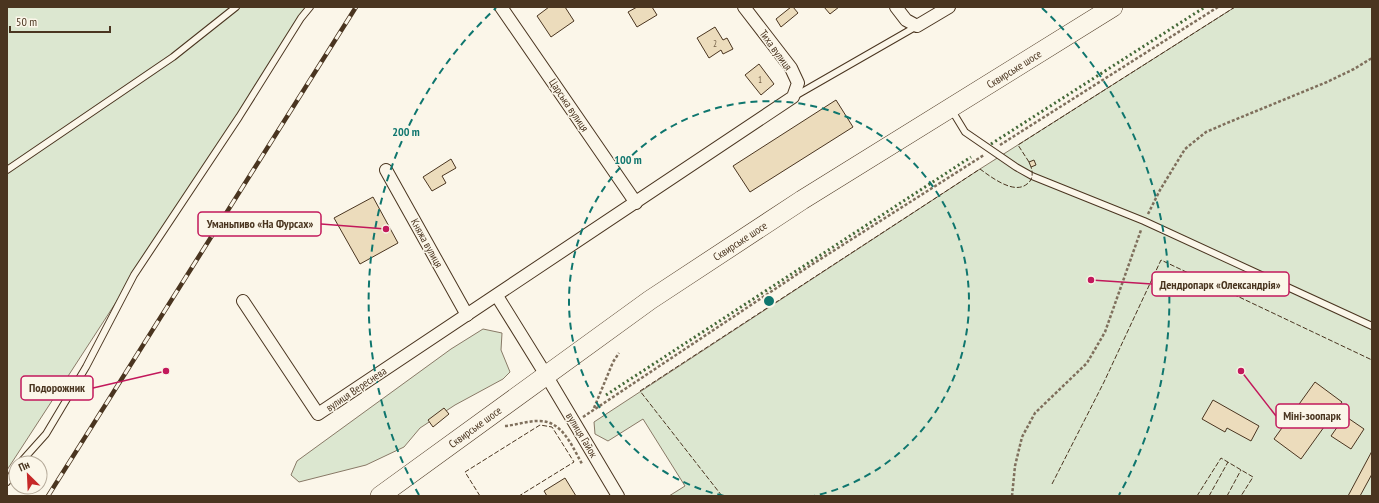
<svg xmlns="http://www.w3.org/2000/svg" width="1379" height="503" viewBox="0 0 1379 503" font-family="'PT Sans Narrow',sans-serif">
<rect width="100%" height="100%" fill="#fbf6e9"/>
<g fill="#dce7d0" stroke="#887966">
<polygon points="7,7 308,7 7,470"/>
<polygon points="1235,7 1372,7 1372,496 669,496 685,486 643,419 608,441 595,434 594,422 980,169"/>
<polygon points="483,329 502,333 501,350 510,372 503,379 455,405 420,428 404,447 366,465 299,482 291,475 297,461 451,349"/>
</g>
<g fill="#ecdcbc" stroke="#4a3520">
<polygon points="549,7 565,7 574,21 551,37 537,16"/>
<polygon points="637,7 652,7 657,15 637,27 628,12"/>
<polygon points="791,7 793,7 798,13 781,27 776,19"/>
<polygon points="824,7 839,7 830,14"/>
<polygon points="715,27 723,40 727,38 733,49 723,54 721,50 709,58 697,38"/>
<polygon points="759,64 774,84 761,95 745,75"/>
<polygon points="836,100 853,127 750,192 733,166"/>
<polygon points="451,159 456,168 442,176 446,183 432,191 423,177"/>
<polygon points="1034,160 1036,165 1031,167 1029,162"/>
<polygon points="373,197 398,243 360,264 334,218"/>
<polygon points="1315,382 1342,402 1301,459 1274,439"/>
<polygon points="1213,400 1259,426 1251,441 1227,428 1225,432 1202,419"/>
<polygon points="444,408 449,414 433,427 428,420"/>
<polygon points="1345,416 1364,429 1351,449 1331,436"/>
<polygon points="1372,451 1372,474 1360,496 1348,496"/>
<polygon points="565,478 576,496 547,496 544,491"/>
</g>
<g fill="none" stroke-linecap="round" stroke-linejoin="round">
<g stroke="#4a3520" stroke-width="8">
<g id="service">
<polyline points="795,96 917,26"/>
<polyline points="951,109 965,132 1016,167 1032,176 1144,221 1372,326"/>
<polyline points="7,170 173,57 236,7"/>
<polyline points="20,463 46,434 86,367 134,275 239,117 301,18 310,7"/>
<polyline points="7,482 16,468"/>
</g>
</g>
<g stroke="#4a3520" stroke-width="14">
<g id="minor">
<polyline points="501,7 636,203"/>
<polyline points="896,7 906,20 917,26 949,7"/>
<polyline points="386,170 467,315"/>
<polyline points="497,296 546,375 618,496"/>
<polyline points="243,301 318,414 793,97 798,83 791,68 744,7"/>
</g>
</g>
<g stroke="#4a3520" stroke-width="20">
<polyline id="primary" points="380,496 650,300 802,200 1113,7"/>
</g>
<g stroke="#7f6f5c" stroke-width="2.5" stroke-dasharray="3 2" stroke-linecap="butt">
<polyline points="1000,145 1218,7"/>
<polyline points="1148,214 1160,190 1185,149 1206,132 1227,123 1327,82 1354,69 1372,58"/>
<polyline points="594,408 613,362 619,353"/>
<polyline points="583,417 808,267 984,155"/>
<path d="M505,426c11,-1 22,-5 33,-5 24,-1 34,25 44,43"/>
<polyline points="1012,496 1015,466 1022,437 1035,413 1087,363 1105,332 1141,230"/>
</g>
<use href="#service" stroke="#fbf6e9" stroke-width="6"/>
<use href="#minor" stroke="#fbf6e9" stroke-width="12"/>
<use href="#primary" stroke="#fbf6e9" stroke-width="19"/>
<g stroke="#4a3520" stroke-width="4.5">
<polyline id="rail" points="48,496 356,7"/>
</g>
<use href="#rail" stroke="#fbf6e9" stroke-width="3" stroke-dasharray="9" stroke-linecap="butt"/>
<g stroke="#436837" stroke-width="3" stroke-dasharray="2 3" stroke-linecap="butt">
<polyline points="991,144 1205,7"/>
<polyline points="606,395 971,157"/>
</g>
<g stroke="#4a3520" stroke-width="1" stroke-dasharray="5 2" stroke-linecap="butt">
<polyline points="1029,162 1018,145 1235,7"/>
<polyline points="1052,484 1104,382 1161,260 1372,360"/>
<polyline points="480,496 465,472 540,425 552,427 574,462 519,496"/>
<path d="M722,496l-82,-105 340,-222c11,8 34,26 47,15 6,-4 6,-11 4,-17"/>
<polyline points="1197,496 1221,458 1253,477 1241,496"/>
<polyline points="1209,496 1228,462"/>
<polyline points="1227,496 1241,470"/>
</g>
</g>
<g fill="none" stroke="#0f766e" stroke-width="2" stroke-dasharray="7 5">
<path d="M724 496A200 200 0 1 1 814 496"/>
<path d="M419 495A400 400 0 0 1 496 8M1042 8A400 400 0 0 1 1119 495"/>
</g>
<g text-anchor="middle" stroke-width="3" stroke-linejoin="round" paint-order="stroke">
<g font-size="9" fill="#725f47">
<text x="715" y="47">2</text>
<text x="760" y="83">1</text>
</g>
<g font-size="11" fill="#4a3520" stroke="#fbf6e9">
<text transform="translate(776 50) rotate(54)" y="4">Тиха вулиця</text>
<text transform="translate(1014 69) rotate(-32)" y="4">Сквирське шосе</text>
<text transform="translate(569 105) rotate(56)" y="4">Царська вулиця</text>
<text transform="translate(740 241) rotate(-33)" y="4">Сквирське шосе</text>
<text transform="translate(427 243) rotate(61)" y="4">Княжа вулиця</text>
<text transform="translate(356 389) rotate(-34)" y="4">вулиця Вереснева</text>
<text transform="translate(475 427) rotate(-36)" y="4">Сквирське шосе</text>
<text transform="translate(582 435) rotate(59)" y="4">вулиця Гайок</text>
</g>
</g>
<circle cx="769" cy="301" r="6" fill="#0f766e" stroke="#fbf6e9" stroke-width="2"/>
<g font-size="12" text-anchor="middle" font-weight="bold" fill="#0f766e" stroke="#fbf6e9" stroke-width="3" stroke-linejoin="round" paint-order="stroke">
<text x="406" y="136">200 m</text>
<text x="628" y="164">100 m</text>
</g>
<path fill="none" stroke="#c2185b" stroke-width="1.5" d="M386 229L321 224M1091 280L1152 284M166 371L93 388M1241 371L1276 416"/>
<g fill="#c2185b" stroke="#fbf6e9" stroke-width="1.5">
<circle cx="386" cy="229" r="4"/>
<circle cx="1091" cy="280" r="4"/>
<circle cx="166" cy="371" r="4"/>
<circle cx="1241" cy="371" r="4"/>
</g>
<g fill="#fbf6e9" stroke="#c2185b" stroke-width="1.5">
<rect x="198" y="212" width="123" height="24" rx="4"/>
<rect x="1152" y="272" width="137" height="24" rx="4"/>
<rect x="21" y="376" width="72" height="24" rx="4"/>
<rect x="1276" y="404" width="73" height="24" rx="4"/>
</g>
<g font-size="12" text-anchor="middle" font-weight="bold" fill="#4a3520">
<text x="260" y="228">Уманьпиво «На Фурсах»</text>
<text x="1220" y="289">Дендропарк «Олександрія»</text>
<text x="57" y="392">Подорожник</text>
<text x="1312" y="420">Міні-зоопарк</text>
</g>
<rect width="1379" height="503" fill="none" stroke="#4a3520" stroke-width="16"/>
<g transform="translate(28 475) rotate(336)"><circle r="19" fill="#fbf6e9" stroke="#b4a999"/>
<path d="M0-3L7 15L0 10L-7 15Z" fill="#c62828"/>
<text y="-6" font-size="11" font-weight="bold" text-anchor="middle" fill="#4a3520">Пн</text>
</g>
<path d="M10 26v6h100v-6" fill="none" stroke="#4a3520" stroke-width="2"/>
<text x="16" y="26" font-size="12" fill="#4a3520" stroke="#fbf6e9" stroke-width="3" paint-order="stroke">50 m</text>
</svg>
